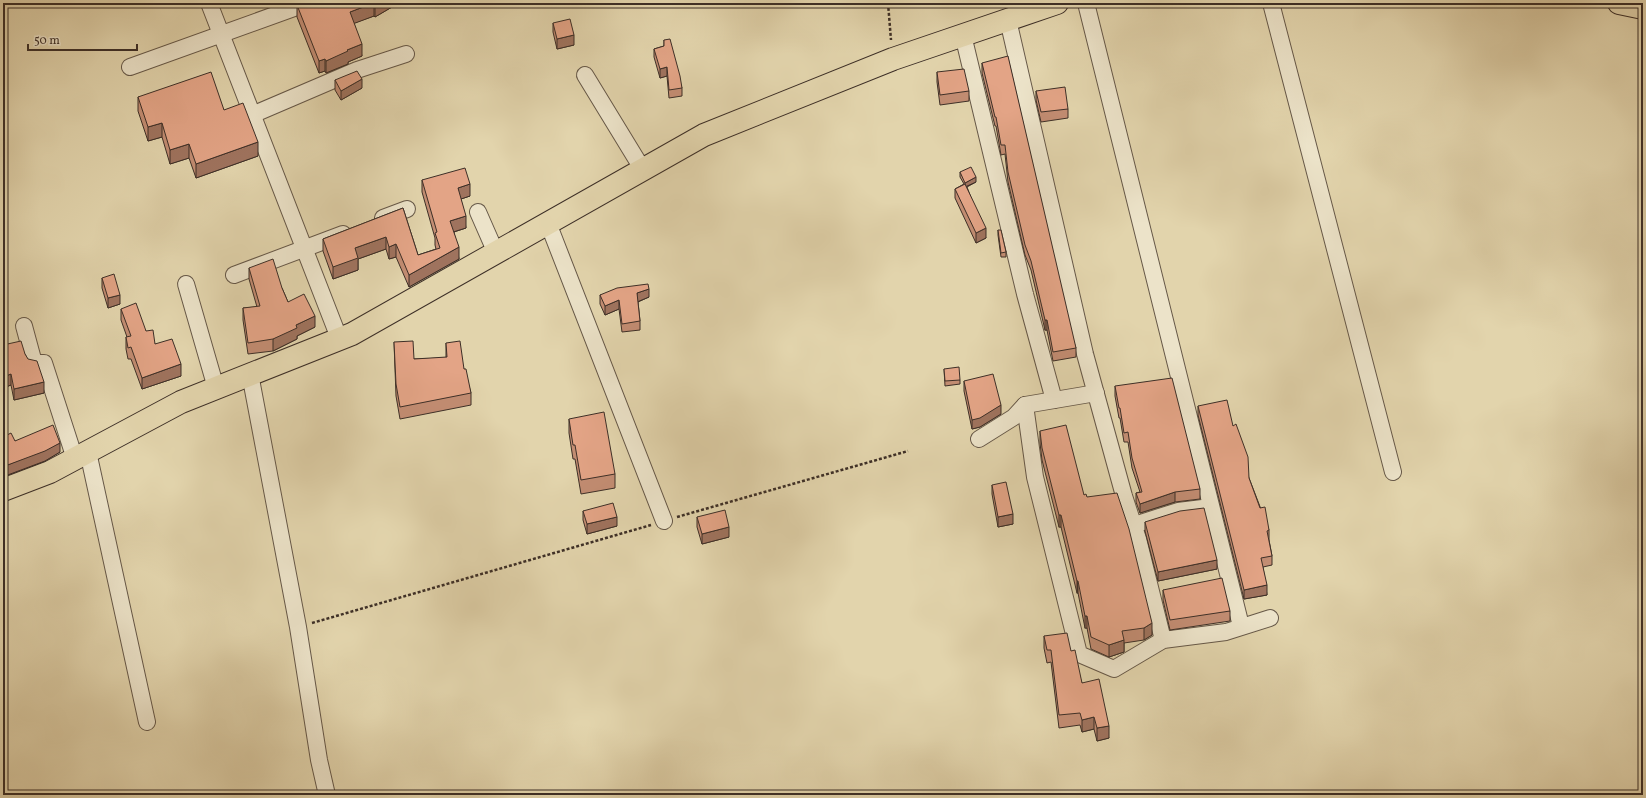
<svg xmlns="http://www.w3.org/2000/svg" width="1646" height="798" viewBox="0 0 1646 798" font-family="Vollkorn,serif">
<rect width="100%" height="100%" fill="#e2d4ac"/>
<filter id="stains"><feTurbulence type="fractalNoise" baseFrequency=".005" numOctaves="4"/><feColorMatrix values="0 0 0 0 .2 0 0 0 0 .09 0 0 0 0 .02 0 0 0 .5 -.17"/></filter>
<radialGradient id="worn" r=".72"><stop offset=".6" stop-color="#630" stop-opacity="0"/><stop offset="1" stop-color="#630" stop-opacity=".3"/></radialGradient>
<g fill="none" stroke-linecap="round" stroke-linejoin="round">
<g stroke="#665848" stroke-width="18">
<g id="minor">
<polyline points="209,3 339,338"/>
<polyline points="1086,3 1241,626"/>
<polyline points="1271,3 1393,472"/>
<polyline points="1008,20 1085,354 1124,496 1138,539 1163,640"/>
<polyline points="963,35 1025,294 1054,400"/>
<polyline points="130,67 308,3"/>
<polyline points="585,75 643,170"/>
<polyline points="252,115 357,70 406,54"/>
<polyline points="478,212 496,253"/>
<polyline points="383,218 407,209"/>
<polyline points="548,223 664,521"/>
<polyline points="234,275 343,234"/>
<polyline points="186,284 216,388"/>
<polyline points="24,326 34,363 44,363 75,459"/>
<polyline points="250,374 298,627 319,760 327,795"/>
<polyline points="1025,405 1035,477 1079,654 1114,669 1163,640 1226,632 1270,618"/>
<polyline points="979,439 1014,417 1025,405 1096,393"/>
<polyline points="88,452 147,722"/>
<polyline points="1134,525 1178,511 1211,507"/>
</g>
</g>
<g stroke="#3d2f27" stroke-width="24">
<g id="primary">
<polyline points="1619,3 1643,8"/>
<polyline points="3,490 50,472 181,402 352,334 704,135 893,59 1057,3"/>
</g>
</g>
<g stroke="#3d2f27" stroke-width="2.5" stroke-dasharray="3 2" stroke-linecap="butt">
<polyline points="888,3 891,40"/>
<polyline points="677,517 908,451"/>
<polyline points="312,623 651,525"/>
</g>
<use href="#minor" stroke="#ece3c9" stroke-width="16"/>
<use href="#primary" stroke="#e2d4ac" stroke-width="22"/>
</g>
<g fill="#c38d73" stroke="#3d2f27">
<polygon points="392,3 392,7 375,17 374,16 354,23 362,56 348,62 348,64 326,73 325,71 319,73 297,17 297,5"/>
<polygon points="553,23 574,45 557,49 553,32"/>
<polygon points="664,40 682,88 682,96 669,98 667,76 660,78 654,57 654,49 664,46"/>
<polygon points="982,63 1076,348 1076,357 1053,361 1047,330 1045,330 1031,270 1025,255 1008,182 1005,154 1001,155 996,126 995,126 982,73"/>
<polygon points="937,72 969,91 969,101 940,105 937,82"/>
<polygon points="335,80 362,88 341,100 335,90"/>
<polygon points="1036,91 1068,109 1068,118 1041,122 1036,100"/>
<polygon points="138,97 224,110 258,156 196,178 189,158 170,164 162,137 148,141 138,111"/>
<polygon points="960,172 976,182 967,187 986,238 976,243 955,198 955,189 964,184 960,177"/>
<polygon points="422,180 470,196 461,199 466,228 454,232 459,259 409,287 396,257 389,259 386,249 358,259 358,270 333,279 323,251 323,239 403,208 418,255 436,249 435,245 435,238 422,192"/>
<polygon points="998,230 1006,252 1006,257 1001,257 998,235"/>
<polygon points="249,268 282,288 288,302 315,327 297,336 297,339 273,351 248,354 243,320 243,308 257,307 249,279"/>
<polygon points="102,278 120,304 108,308 102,288"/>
<polygon points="600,295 649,297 638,302 640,321 640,330 622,332 619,309 605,315 600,304"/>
<polygon points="121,309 146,331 155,344 181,376 142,389 131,359 128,359 126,349 126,337 127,337 121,320"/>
<polygon points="394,342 414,359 446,358 446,343 464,369 471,393 471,405 400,419 396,396"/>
<polygon points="3,345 25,354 44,393 14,400 11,385 3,388"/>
<polygon points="944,369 960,380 960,384 945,386"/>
<polygon points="964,381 1001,414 980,427 972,429 964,391"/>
<polygon points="1115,386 1200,489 1200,499 1175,502 1140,513 1136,502 1136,493 1140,492 1132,468 1128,442 1124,442 1120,418 1119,418 1115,396"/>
<polygon points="1198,406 1233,426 1249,478 1269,530 1269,540 1272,556 1272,565 1263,567 1267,595 1244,599 1198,415"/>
<polygon points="569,419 615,474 615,488 581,494 575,459 573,459 569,433"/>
<polygon points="1040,431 1084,495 1087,497 1152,635 1144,640 1124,643 1124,652 1109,657 1091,649 1087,628 1085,628 1078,593 1077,593 1061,527 1059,527 1042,460 1040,443"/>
<polygon points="3,437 15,441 60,452 45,461 5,476 3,472"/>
<polygon points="992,485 1013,524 998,527 992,494"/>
<polygon points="583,511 617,526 587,534 583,520"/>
<polygon points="697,517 729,537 702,544 697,527"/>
<polygon points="1145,522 1217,569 1158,581 1145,531"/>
<polygon points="1163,590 1230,611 1230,621 1170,630 1163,600"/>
<polygon points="1044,636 1071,651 1082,683 1109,738 1097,741 1094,729 1082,732 1080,725 1059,728 1051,662 1047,663 1044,648"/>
</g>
<g fill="#9f735e" stroke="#3d2f27">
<polygon points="225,3 237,3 225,7"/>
<polygon points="374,3 374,16 350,25 350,12"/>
<polygon points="377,3 392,3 392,7 375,17 375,4"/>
<polygon points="574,35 574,45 557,49 557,39"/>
<polygon points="362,44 362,56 348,62 348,64 326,73 326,61 347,50"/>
<polygon points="325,59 325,71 319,73 319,61"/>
<polygon points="667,67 667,76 660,78 660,69"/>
<polygon points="362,79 362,88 341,100 341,91"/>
<polygon points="162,123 162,137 148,141 148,127"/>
<polygon points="258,142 258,156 196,178 196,164"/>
<polygon points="189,144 189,158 170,164 170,150"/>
<polygon points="976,177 976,182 965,187 965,183"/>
<polygon points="470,184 470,196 458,200 458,188"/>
<polygon points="466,216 466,228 450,233 450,221"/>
<polygon points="986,228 986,238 976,243 976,233"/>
<polygon points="386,237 386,249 358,259 358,270 333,279 333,267 355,248"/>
<polygon points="396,244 396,257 389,259 389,247"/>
<polygon points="459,247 459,259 409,287 409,275"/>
<polygon points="649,289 649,297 637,302 637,293"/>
<polygon points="120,295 120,304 108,308 108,298"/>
<polygon points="619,300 619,309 605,315 605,306"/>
<polygon points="315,316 315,327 297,336 297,339 273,351 273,339 296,325"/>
<rect x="1045" y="320" width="2" height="10"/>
<polygon points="181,364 181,376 142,389 142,378"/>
<polygon points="11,374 11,385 3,388 3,377"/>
<polygon points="44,382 44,393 14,400 14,389"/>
<polygon points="1001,405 1001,414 980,427 972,429 972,420"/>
<polygon points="60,443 60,452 45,461 5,476 5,466"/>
<polygon points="1175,492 1175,502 1140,513 1140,504"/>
<polygon points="1013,514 1013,524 998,527 998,517"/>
<rect x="1059" y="515" width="2" height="12"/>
<polygon points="617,517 617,526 587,534 587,524"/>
<polygon points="729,527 729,537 702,544 702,534"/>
<polygon points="1217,560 1217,569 1158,581 1158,572"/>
<rect x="1077" y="581" width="1" height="12"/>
<polygon points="1267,585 1267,595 1244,599 1244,590"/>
<rect x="1085" y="616" width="2" height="12"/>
<polygon points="1152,623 1152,635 1144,640 1144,628"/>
<polygon points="1124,640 1124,652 1109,657 1109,645"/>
<polygon points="1094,717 1094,729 1082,732 1082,720"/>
<polygon points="1109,726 1109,738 1097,741 1097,728"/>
</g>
<g fill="#e3a486" stroke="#3d2f27">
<polygon points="301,3 377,3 375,4 374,3 350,12 362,44 347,50 348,51 326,61 325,59 319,61 297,5"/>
<polygon points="570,19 574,35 557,39 553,23"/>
<polygon points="670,39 680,76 682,88 669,90 667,67 660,69 654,49 664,46 664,40"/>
<polygon points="1008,56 1076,348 1053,352 1047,320 1045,320 1031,261 1025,245 1008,172 1005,145 1001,145 996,117 995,117 982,63"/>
<polygon points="964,69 969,91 940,95 937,72"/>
<polygon points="357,71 362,79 341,91 335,80"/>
<polygon points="211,72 224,110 243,103 258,142 196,164 189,144 170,150 162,123 148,127 138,97"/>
<polygon points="1065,87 1068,109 1041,112 1036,91"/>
<polygon points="971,167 976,177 965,183 960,172"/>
<polygon points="465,168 470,184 458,188 466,216 450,221 459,247 409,275 396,244 389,247 386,237 355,248 358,258 333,267 323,239 403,208 418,255 440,248 435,233 437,232 422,180"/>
<polygon points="965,184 986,228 976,233 955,189"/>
<polygon points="998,230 1001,230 1006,252 1001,253"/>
<polygon points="273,259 282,288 288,302 304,294 315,316 296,325 297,328 273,339 248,343 243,308 260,306 249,268"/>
<polygon points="114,274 120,295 108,298 102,278"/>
<polygon points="648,284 649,289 637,293 640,321 622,324 619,300 605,306 600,295 617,288"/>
<polygon points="136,303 146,331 153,330 155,344 172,339 181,364 142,378 131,347 128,348 126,337 131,336 121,309"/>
<polygon points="21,341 25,354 28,359 37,361 44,382 14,389 11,374 3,377 3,345"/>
<polygon points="413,341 414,359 447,357 446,343 460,341 464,369 466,369 471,393 400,407 396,384 394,342"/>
<polygon points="959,367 960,380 945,381 944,369"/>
<polygon points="993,374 1001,405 980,418 972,420 964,381"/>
<polygon points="1172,378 1200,489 1175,492 1140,504 1136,493 1142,492 1132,458 1128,432 1124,433 1120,408 1119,408 1115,386"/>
<polygon points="1227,400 1233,426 1236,424 1248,457 1249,478 1260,508 1265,507 1269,530 1267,531 1272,556 1261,558 1267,585 1244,590 1198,406"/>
<polygon points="604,412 615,474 581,480 575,445 573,445 569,419"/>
<polygon points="53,425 60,443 45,451 5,466 3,462 3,437 11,433 15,441"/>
<polygon points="1066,425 1084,495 1086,494 1087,497 1117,493 1129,529 1152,623 1144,628 1122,631 1124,640 1109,645 1091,637 1087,616 1085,616 1078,581 1077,581 1061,515 1059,515 1042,448 1040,431"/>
<polygon points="1006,482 1013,514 998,517 992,485"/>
<polygon points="613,503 617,517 587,524 583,511"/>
<polygon points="1204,508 1217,560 1158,572 1145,522 1180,511"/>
<polygon points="725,510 729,527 702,534 697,517"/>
<polygon points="1222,578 1230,611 1170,620 1163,590"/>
<polygon points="1067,633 1071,651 1075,650 1082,683 1099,679 1109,726 1097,728 1094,717 1082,720 1080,713 1059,715 1051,650 1047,650 1044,636"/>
</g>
<rect width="1646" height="798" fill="none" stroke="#e2d4ac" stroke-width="16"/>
<rect x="4" y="4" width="1638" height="790" fill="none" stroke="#3d2f27" stroke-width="2"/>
<rect x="8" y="8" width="1630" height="782" fill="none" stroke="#3d2f27"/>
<path d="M28 44v6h109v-6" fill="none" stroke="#3d2f27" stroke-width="2"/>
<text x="34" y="44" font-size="12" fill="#3d2f27" stroke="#ece3c9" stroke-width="3" paint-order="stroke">50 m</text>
<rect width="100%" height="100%" filter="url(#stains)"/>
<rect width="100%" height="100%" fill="url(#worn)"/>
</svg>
